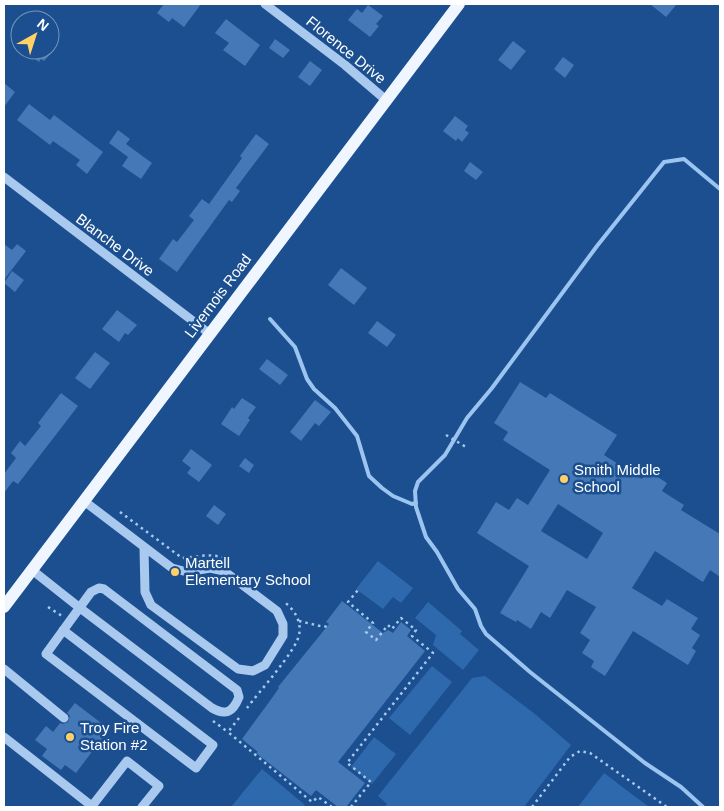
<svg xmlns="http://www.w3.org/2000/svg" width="724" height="811" viewBox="0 0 724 811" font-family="Arial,sans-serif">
<rect width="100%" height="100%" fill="#1b4f8f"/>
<g fill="#2e69ad">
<polygon points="378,561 413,588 401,603 393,597 383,609 356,589"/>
<polygon points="428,602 462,631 460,634 479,650 463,670 433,645 436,635 415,618"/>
<polygon points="432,666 452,682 410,735 389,718"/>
<polygon points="485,676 535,714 571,745 524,807 384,807 387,804 378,796 472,678"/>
<polygon points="374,737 396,754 372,784 351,767"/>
<polygon points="262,769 305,805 302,807 231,807"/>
<polygon points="604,773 649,807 578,807"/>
</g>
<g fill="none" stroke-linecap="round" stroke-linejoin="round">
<g stroke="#9cc4f0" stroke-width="4">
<polyline points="270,319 295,347 307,379 314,389 335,408 357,436 369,476 382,488 393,496 412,504 416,503"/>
<polyline points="703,807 681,787 645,763 530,672 486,634 481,626 475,609 458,589 437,552 426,537 416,507 415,491 418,482 445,455 467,418 492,388 597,246 664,162 684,159 720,189"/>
</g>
</g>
<g fill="#4478b7" fill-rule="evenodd">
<polygon points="164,4 201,4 184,27 172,18 169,22 157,13"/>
<polygon points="650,4 677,4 666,17"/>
<polygon points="368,5 383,16 376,24 379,26 370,37 348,20 357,9 362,13"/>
<polygon points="226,19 260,45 245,66 223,50 229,43 215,33"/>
<polygon points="275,39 290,50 283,58 269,48"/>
<polygon points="513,41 526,51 511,70 498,60"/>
<polygon points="23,50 54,50 44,61 41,59 39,62"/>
<polygon points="563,57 574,65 565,78 554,69"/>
<polygon points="310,61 322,70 310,86 298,77"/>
<polygon points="4,83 15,92 4,107"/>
<polygon points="29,104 50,120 54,115 103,152 87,174 76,165 80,160 53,141 50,145 17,120"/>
<polygon points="455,116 468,126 465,130 469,133 462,142 458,138 456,141 443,131"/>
<polygon points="118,130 130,139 126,144 152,163 141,179 122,166 128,157 109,143"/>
<polygon points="256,134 269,144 236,188 240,191 232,202 229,200 177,272 159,259 173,239 177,242 194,220 189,216 202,199 209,204 242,158 240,156"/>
<polygon points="470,162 483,172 476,180 464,171"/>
<polygon points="4,244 12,250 17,244 26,251 4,280"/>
<polygon points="341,268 367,288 354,305 328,285"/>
<polygon points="12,271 24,280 15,292 4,283"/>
<polygon points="117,310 137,325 128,335 125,333 119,342 102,329"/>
<polygon points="377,321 396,335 387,347 368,333"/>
<polygon points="95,352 110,363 90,389 75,378"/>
<polygon points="267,359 288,375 280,385 259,369"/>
<path d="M520,382l26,16 4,-5 67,42 -13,20 38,24 5,-9 20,13 -5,8 22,14 -3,5 39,24v43l-10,-7 -7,12 -48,-31 -23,37 30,18 5,-7 31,19 -7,11 9,6 -8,13 4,3 -8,14 -55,-34 -28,45 -14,-9 3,-6 -12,-8 8,-13 -10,-7 16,-26 -29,-17 -17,28 -9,-6 -10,17 -14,-9 -1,2 -16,-9 29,-47 -52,-33 19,-31 13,8 8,-12 11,7 22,-35 -47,-30 5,-8 -14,-9zM558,504l45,29 -16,26 -46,-28z"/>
<polygon points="61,393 78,406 18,484 13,481 4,493 4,474 16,458 11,453 20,441 25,446 41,426 38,423"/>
<polygon points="242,398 256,407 248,418 250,420 239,436 221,424 232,407 234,409"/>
<polygon points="315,400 331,412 319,426 315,423 301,441 290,432"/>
<polygon points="191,449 212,465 199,482 187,473 191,468 182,461"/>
<polygon points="245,458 254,465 249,473 239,466"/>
<polygon points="214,505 226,514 218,525 206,516"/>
<polygon points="342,601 383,633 388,630 393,633 401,622 411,630 407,636 425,651 338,762 365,783 346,807 338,807 316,790 311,796 256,753 258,752 242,739 272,698 279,688 278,687 329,624 326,622"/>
<polygon points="75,703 109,729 76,773 65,765 61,770 42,756 47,749 35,740 46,726 53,732 60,723 63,724 68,722 70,716 67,713"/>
</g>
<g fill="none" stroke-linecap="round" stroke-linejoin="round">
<g stroke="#a9c9ee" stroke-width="2.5" stroke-dasharray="2.5 4" stroke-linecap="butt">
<polyline points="446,435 466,447"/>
<path d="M120,512l62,46c16,-1 35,-7 49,4"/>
<polyline points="48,607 62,616"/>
<polyline points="299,621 324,627 327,626"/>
<path d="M247,708c11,-15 49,-57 52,-73 3,-14 -5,-26 -16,-34"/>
<polyline points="239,718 228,732 312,802 318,797 332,807"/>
<polyline points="213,721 228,732"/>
<polyline points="351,807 371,782 347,763 433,653 412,636 416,630 401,618 392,629 388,625 376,640 366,632 373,623 348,602 358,590"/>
<polyline points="532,807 570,757 580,751 590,753 667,807"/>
</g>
<g stroke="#a9c9ee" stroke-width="9">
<polyline points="265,4 345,65 386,100"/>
<polyline points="4,177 210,334"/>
<polyline points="84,501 172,568 187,572 210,568 224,571 277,611 283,624 283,636 265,665 253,671 238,669 151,605 145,592 144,548"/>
<path d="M32,570l48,38 132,100c14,8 21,4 27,-11l-2,-7 -133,-101 -5,-1 -8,4 -45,62 150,114 17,-23 -150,-115"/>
<polyline points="4,669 64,718"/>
<polyline points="4,737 93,807"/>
<polyline points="92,806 127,761 159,786 142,807"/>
</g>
<polyline stroke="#f0f6ff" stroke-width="12" points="4,607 459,4"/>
</g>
<g fill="#ffd166" stroke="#1b4f8f" stroke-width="2">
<circle cx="564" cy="479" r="5"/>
<circle cx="175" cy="572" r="5"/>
<circle cx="70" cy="737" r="5"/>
</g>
<g text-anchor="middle" stroke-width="5" stroke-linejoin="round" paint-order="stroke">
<g font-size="15" fill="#fff" stroke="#1b4f8f">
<text transform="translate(346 50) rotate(39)" y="5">Florence Drive</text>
<text transform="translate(115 245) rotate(37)" y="5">Blanche Drive</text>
<text transform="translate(218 296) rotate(-53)" y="5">Livernois Road</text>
</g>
<g font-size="15" fill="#fff" stroke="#1b4f8f" text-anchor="start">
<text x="574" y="475">Smith Middle<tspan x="574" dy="17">School</tspan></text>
<text x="185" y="568">Martell<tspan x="185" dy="17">Elementary School</tspan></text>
<text x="80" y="733">Troy Fire<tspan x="80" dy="17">Station #2</tspan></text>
</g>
</g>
<rect width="724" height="811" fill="none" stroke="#ffffff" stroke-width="10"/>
<g transform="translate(35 35) rotate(39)"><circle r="24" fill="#1b4f8f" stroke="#7695bc"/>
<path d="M0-4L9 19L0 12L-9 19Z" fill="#ffd166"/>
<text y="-8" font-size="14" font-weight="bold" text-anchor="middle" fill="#ffffff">N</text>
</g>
</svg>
